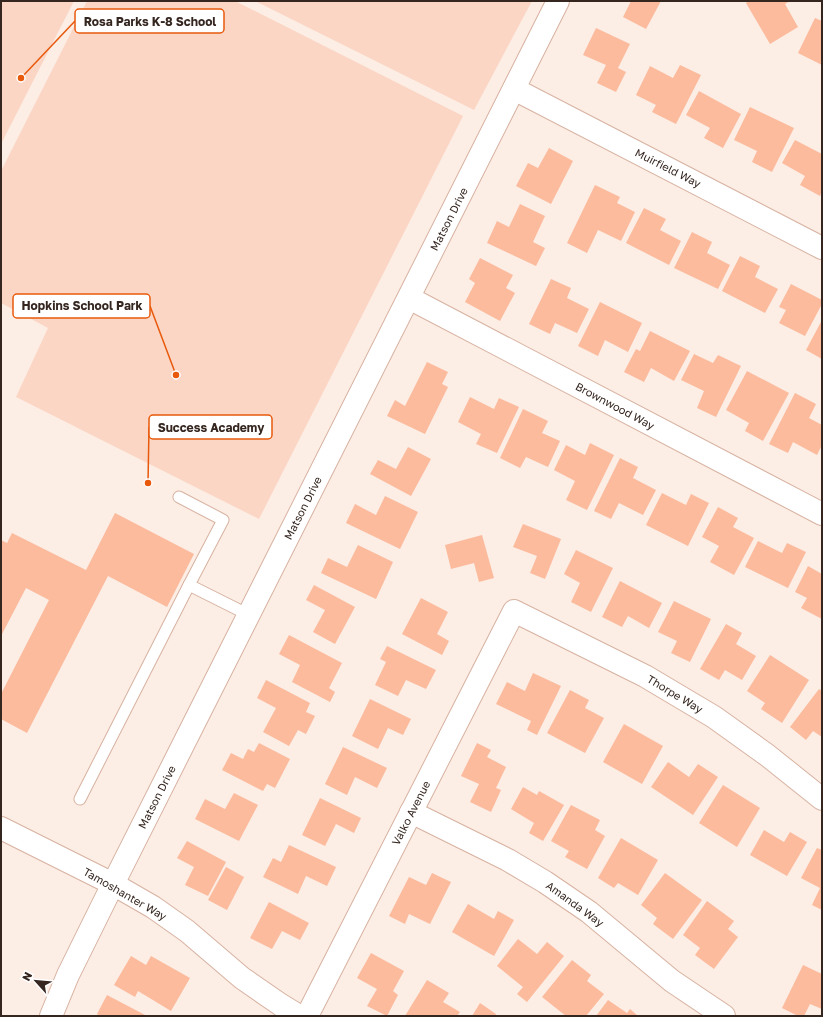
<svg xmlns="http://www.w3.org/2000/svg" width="823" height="1017" viewBox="0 0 823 1017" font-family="'Golos Text',sans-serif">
<rect width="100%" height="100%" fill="#fcede5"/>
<g fill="#fbd6c4">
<polygon points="1,1 74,1 1,144"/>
<polygon points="87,1 235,1 463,116 259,519 16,397 48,328 1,303 1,171"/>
<polygon points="255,1 532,1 474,110"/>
</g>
<g fill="#fcbb9d">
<polygon points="631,1 661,1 646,29 623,17"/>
<polygon points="748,1 790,1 785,4 798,27 770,44 746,3"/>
<polygon points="815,18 822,21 822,65 798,53"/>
<polygon points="596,28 630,44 618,68 626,72 616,92 597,83 606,65 583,55"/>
<polygon points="680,65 701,75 676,124 652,112 656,105 636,95 650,66 673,78"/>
<polygon points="699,91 741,114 723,148 704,138 710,128 686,115"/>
<polygon points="750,107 794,128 772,172 752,162 757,151 734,140"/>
<polygon points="795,140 822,154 822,191 820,196 800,185 805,176 782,163"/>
<polygon points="549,148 573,161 551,204 516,186 528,163 538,168"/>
<polygon points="595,185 620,197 617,203 635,212 621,241 598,230 587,253 567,243"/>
<polygon points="520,204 545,216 533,242 545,248 536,266 487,243 497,221 509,227"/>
<polygon points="644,208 666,219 660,230 681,241 669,265 626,243"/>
<polygon points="692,232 712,242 707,253 730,265 718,289 674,268"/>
<polygon points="740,256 760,266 755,277 778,289 765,313 722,291"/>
<polygon points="480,258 513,275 506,288 515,293 500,321 465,302 475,283 469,279"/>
<polygon points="551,279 571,288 567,298 589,309 577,333 555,323 550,334 529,324"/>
<polygon points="791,284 822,300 822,304 805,336 779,323 786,310 779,307"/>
<polygon points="600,302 642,323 628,352 605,340 598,356 578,346"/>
<polygon points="822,320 822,359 806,350"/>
<polygon points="650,331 690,351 674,381 651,368 644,382 624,372 636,349 640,351"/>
<polygon points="694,354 713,363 718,355 741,366 716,417 697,408 704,391 681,380"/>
<polygon points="427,362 448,372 442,384 448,387 425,434 387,416 395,400 405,406"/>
<polygon points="747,371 789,393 763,441 745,431 749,423 726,410"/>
<polygon points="795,393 816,404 809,418 822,425 822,445 817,455 793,442 788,453 769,444"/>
<polygon points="470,397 494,409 499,398 519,407 497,453 476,444 481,434 458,422"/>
<polygon points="523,409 548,421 542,433 560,441 548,467 526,457 520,468 500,458"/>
<polygon points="590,443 614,455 587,510 566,500 575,481 554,470 566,445 585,455"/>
<polygon points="408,447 431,459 411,496 370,474 378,460 396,469"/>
<polygon points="620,458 638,467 633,478 656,490 643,515 619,503 611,519 594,511"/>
<polygon points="662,493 686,505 691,494 709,503 688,546 646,525"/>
<polygon points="385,496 418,512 400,549 346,523 355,504 376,515"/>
<polygon points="718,507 738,518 733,527 754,538 734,575 710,562 719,546 702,537"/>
<polygon points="115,513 194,554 167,607 108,576 27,733 1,719 1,694 49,600 26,588 1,636 1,540 7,543 12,533 86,570"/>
<polygon points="523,524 561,539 545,579 530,573 537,556 513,547"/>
<polygon points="482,535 494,578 479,582 474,563 451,569 445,545"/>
<polygon points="758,541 782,553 787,543 806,552 788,588 745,567"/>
<polygon points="358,545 393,562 376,599 321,573 328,558 347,567"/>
<polygon points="576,550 613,568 591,612 571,602 580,583 564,574"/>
<polygon points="808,566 822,574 822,619 801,608 807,598 795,592"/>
<polygon points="620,581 662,603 649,628 628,616 622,627 602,617"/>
<polygon points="314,585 355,607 335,644 313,632 325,610 306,600"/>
<polygon points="421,598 448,612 437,634 449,641 442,655 402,634"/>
<polygon points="674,601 711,619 690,662 671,653 677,641 658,632"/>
<polygon points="726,624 742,633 736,644 756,656 742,680 725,670 719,680 700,669"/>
<polygon points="289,635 342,663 329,688 335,692 330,702 292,682 300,665 279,654"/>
<polygon points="387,646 436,670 426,689 406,680 398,696 375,685 386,662 380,659"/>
<polygon points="770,655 809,680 782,723 761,709 765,703 747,691"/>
<polygon points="533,673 561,686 537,735 527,730 531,721 496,704 507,682 525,691"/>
<polygon points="266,680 310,703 306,712 315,716 306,734 298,730 289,746 263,732 276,708 257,698"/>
<polygon points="819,689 822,691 822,737 813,731 806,740 790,727"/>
<polygon points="570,690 589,700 585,708 604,718 585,753 547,733"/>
<polygon points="370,699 411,719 403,735 388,728 378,749 352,736"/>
<polygon points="624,724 663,746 642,784 603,762"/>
<polygon points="259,743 290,759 275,788 267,784 263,791 222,770 231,753 243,759 248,749 254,752"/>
<polygon points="477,743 491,750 487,757 506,767 496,788 501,790 491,812 470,802 479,784 461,776"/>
<polygon points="343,747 387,768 377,788 355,777 347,795 325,784"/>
<polygon points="668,762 689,777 698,764 718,777 693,815 651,787"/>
<polygon points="723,785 760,808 737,847 699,823"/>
<polygon points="523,787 537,795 539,791 564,805 543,841 529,833 534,823 511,809"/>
<polygon points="234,793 258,805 239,841 195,819 205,799 225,809"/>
<polygon points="320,798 361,818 354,833 336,824 325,846 302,835"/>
<polygon points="571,805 600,820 595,830 605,836 587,869 565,857 569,851 551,841"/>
<polygon points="764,830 784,842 790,832 807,842 787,876 750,855"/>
<polygon points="621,838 658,860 638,895 618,883 614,888 598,878"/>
<polygon points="187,841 226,862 208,896 185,885 194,867 177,858"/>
<polygon points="289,845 336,867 327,886 306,876 298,894 263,877 273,858 281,862"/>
<polygon points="817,848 822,850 822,910 812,905 820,888 801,878"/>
<polygon points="226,867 244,877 227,910 208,900"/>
<polygon points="432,873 451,882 430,924 409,914 405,924 389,916 409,877 426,885"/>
<polygon points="665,873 702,900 673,939 653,924 657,918 641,905"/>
<polygon points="707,901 734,921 728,929 738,937 714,969 695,955 700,948 683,935"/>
<polygon points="269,902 309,923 300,940 282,931 272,949 250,938"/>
<polygon points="468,904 494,919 498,911 514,920 494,956 452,932"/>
<polygon points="518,939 537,954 547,942 564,956 527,1002 517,994 523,987 497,966"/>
<polygon points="371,953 404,971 393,991 398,995 387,1016 367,1006 377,989 357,978"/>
<polygon points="131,956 146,965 151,956 190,978 171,1011 138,991 135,997 114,985"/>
<polygon points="572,960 591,975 587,981 604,994 586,1016 566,1016 542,997"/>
<polygon points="803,965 822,974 822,1009 810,1004 804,1016 798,1016 782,1008"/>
<polygon points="427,980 449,993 443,1002 460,1012 457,1016 405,1016"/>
<polygon points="107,995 147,1016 100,1016 97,1014"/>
<polygon points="608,1000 627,1013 630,1009 638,1016 596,1016"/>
<polygon points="480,1003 496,1014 495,1016 472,1016"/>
</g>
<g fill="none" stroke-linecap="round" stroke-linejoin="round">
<g stroke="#d7b2a1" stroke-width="13">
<g id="service">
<polyline points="179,497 223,520 189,585 249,615"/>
<polyline points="80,799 189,585"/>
</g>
</g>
<g stroke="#d7b2a1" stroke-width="24">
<g id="minor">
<polyline points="514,89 822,248"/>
<polyline points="409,298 822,514"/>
<polyline points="411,812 508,860 545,882 589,912 672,981 724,1016"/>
<polyline points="1,828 113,884 153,907 187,931 242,978 281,1005 299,1016"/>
<polyline points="51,1016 68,975 113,884 558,1"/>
<polyline points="307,1016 514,611 645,676 714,717 767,755 822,799"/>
</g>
</g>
<use href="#service" stroke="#fff" stroke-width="11"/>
<use href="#minor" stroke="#fff" stroke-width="22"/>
</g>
<g text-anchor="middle" stroke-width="3.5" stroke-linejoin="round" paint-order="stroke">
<g font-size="11" fill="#352620" stroke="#fff">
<text transform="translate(668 168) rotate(27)" y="4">Muirfield Way</text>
<text transform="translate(449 219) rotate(-63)" y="4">Matson Drive</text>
<text transform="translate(615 406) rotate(28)" y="4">Brownwood Way</text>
<text transform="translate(303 508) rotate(-63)" y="4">Matson Drive</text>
<text transform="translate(675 694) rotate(31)" y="4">Thorpe Way</text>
<text transform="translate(157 797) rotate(-63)" y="4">Matson Drive</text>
<text transform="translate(411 813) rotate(-63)" y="4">Valko Avenue</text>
<text transform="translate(125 894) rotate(30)" y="4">Tamoshanter Way</text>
<text transform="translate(575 904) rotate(36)" y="4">Amanda Way</text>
</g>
</g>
<path fill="none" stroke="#e8590c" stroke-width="1.5" d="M21 78L75 21M176 375L150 306M148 483L149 427"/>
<g fill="#e8590c" stroke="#fff" stroke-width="1.5">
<circle cx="21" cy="78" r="4"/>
<circle cx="176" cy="375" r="4"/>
<circle cx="148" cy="483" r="4"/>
</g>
<g fill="#fff" stroke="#e8590c" stroke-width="1.5">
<rect x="75" y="9" width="149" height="24" rx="4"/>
<rect x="13" y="294" width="137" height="24" rx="4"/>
<rect x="149" y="415" width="123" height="24" rx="4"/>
</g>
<g font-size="12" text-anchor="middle" font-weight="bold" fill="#352620">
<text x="150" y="26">Rosa Parks K-8 School</text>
<text x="82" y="310">Hopkins School Park</text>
<text x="211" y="432">Success Academy</text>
</g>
<rect width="823" height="1017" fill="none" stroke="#352620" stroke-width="4"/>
<g transform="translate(36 981) rotate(297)" stroke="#ffffff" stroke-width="3" paint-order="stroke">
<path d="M0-3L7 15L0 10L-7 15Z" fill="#352620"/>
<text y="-6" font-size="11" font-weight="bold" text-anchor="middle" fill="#352620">N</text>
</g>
</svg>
